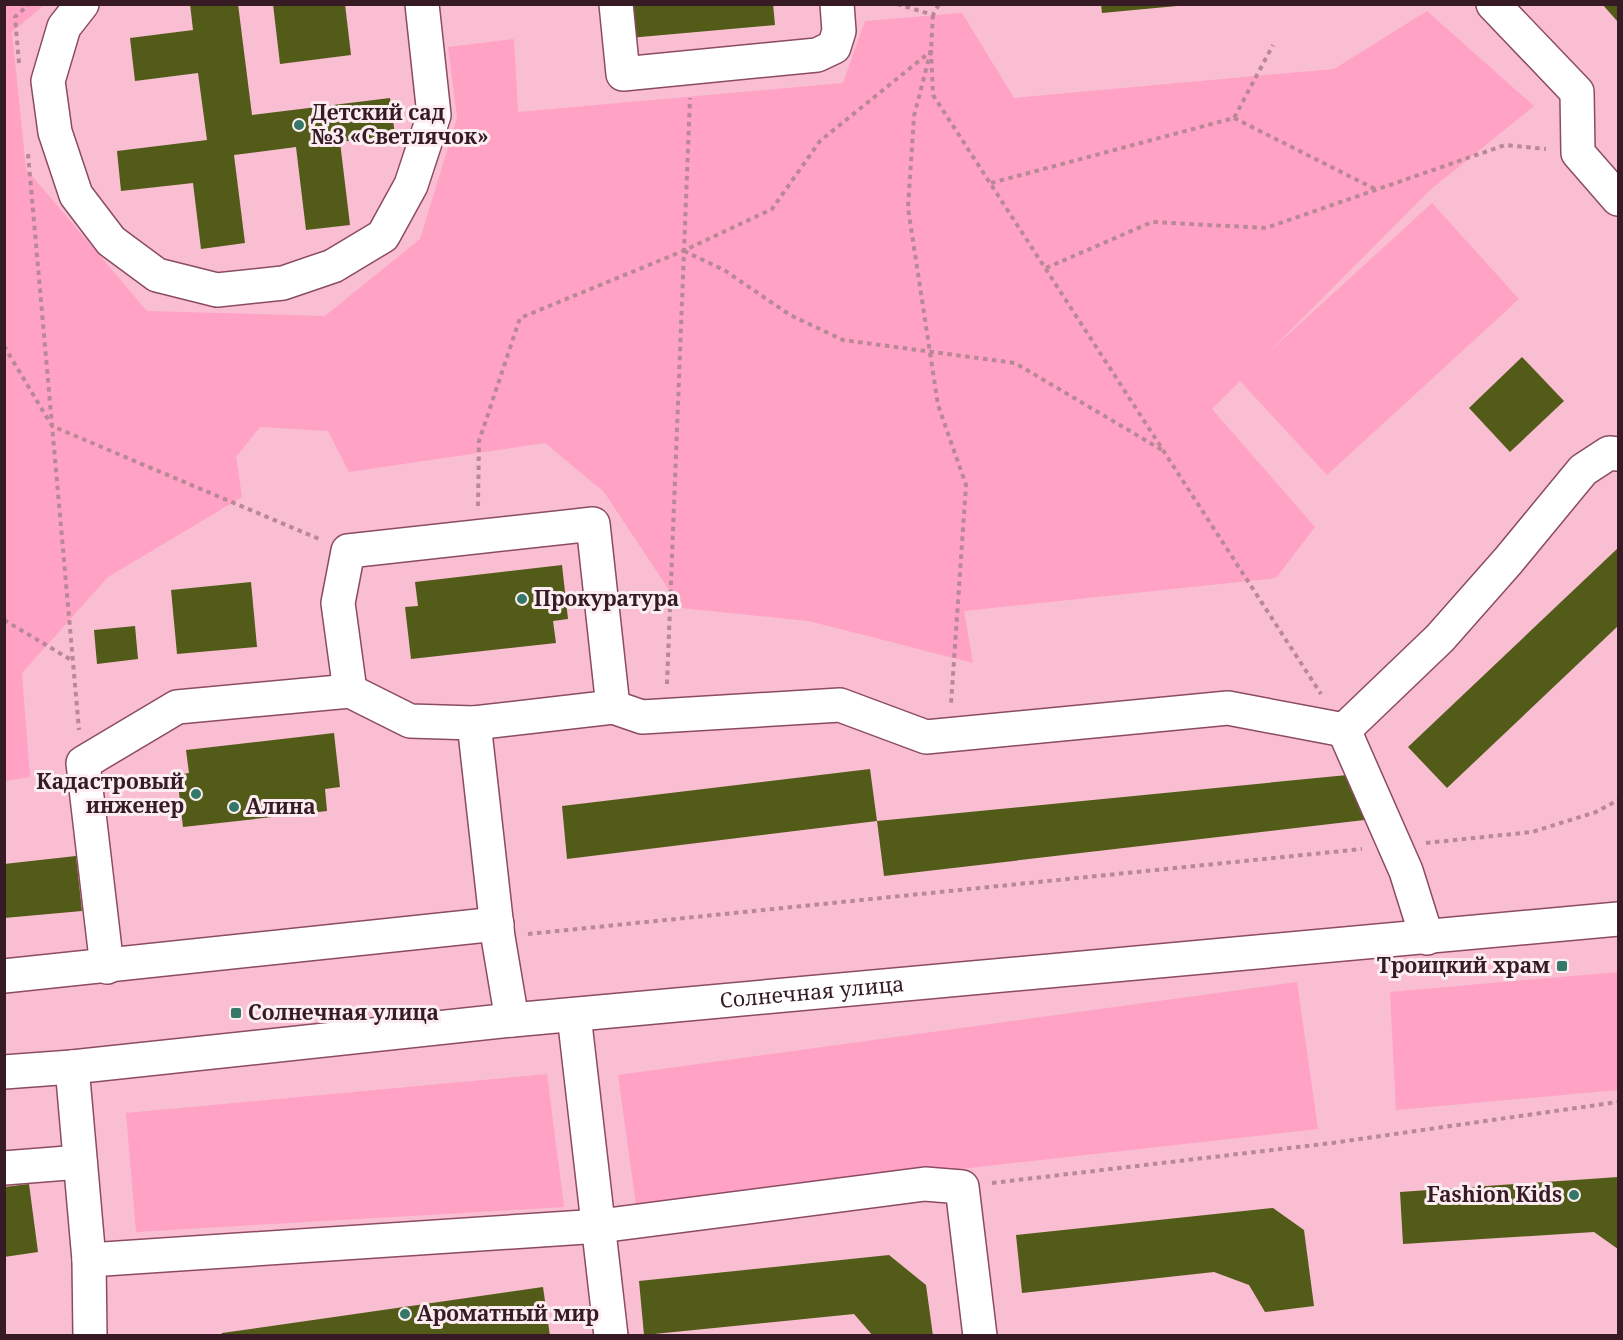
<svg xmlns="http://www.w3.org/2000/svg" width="1623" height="1340" viewBox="0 0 1623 1340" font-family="'Noto Serif',serif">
<rect width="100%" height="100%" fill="#f9bed1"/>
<g fill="#ffa2c3">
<polygon points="5,4 44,5 12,32 26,169 147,311 325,316 420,239 457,118 448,47 514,39 518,112 843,83 865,21 962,13 1014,98 1334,69 1427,11 1534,106 1430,190 1266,355 1432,203 1519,299 1327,475 1240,381 1212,409 1315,527 1276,578 964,611 973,663 809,621 681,608 604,492 545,443 349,472 328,431 260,427 236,457 242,497 108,577 22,673 30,777 5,781"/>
<polygon points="1618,972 1618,1090 1396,1110 1390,992"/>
<polygon points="1297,982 1318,1129 636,1205 618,1075"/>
<polygon points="547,1074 564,1207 136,1232 126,1113"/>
</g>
<g fill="#525b18">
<polygon points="190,4 238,4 252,115 390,98 395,135 340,142 350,225 306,230 296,147 234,155 245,243 201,249 193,183 121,191 117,151 207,140 198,73 135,81 130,38 193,30"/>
<polygon points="273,4 345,4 351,55 280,64"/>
<polygon points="626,4 773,4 775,25 629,38"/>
<polygon points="1101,4 1177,4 1177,6 1102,13"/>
<polygon points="1602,4 1618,4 1618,22"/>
<polygon points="1522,357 1564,401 1510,452 1469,408"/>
<polygon points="1618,548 1618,626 1447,788 1408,747"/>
<polygon points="562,565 568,619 553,621 556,643 411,659 405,607 418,606 415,582"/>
<polygon points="251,582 257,647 177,654 171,590"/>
<polygon points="135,626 138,659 97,664 94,630"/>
<polygon points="334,733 340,787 325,789 327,811 183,827 177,775 189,773 186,750"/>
<polygon points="870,769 877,821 1368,773 1373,819 884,876 877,821 567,859 562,806"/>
<polygon points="76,856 82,911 4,918 4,864"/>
<polygon points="1618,1177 1618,1249 1594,1232 1403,1244 1400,1192"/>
<polygon points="29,1184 38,1252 4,1257 4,1187"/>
<polygon points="1273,1208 1304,1230 1314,1306 1265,1312 1249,1285 1214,1272 1022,1293 1016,1235"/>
<polygon points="889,1255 926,1285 933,1336 873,1336 854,1314 644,1335 639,1281"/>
<polygon points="543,1287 550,1336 220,1336 222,1333"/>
</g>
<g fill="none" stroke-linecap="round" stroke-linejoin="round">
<g stroke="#8b4b63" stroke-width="36">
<g id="minor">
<polyline points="82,4 64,27 48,81 55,132 76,195 111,241 157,275 217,290 283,283 333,266 383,236 411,185 434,115 422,4"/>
<polyline points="616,4 623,74 817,55 834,47 839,31 837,4"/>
<polyline points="1493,4 1577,92 1578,153 1618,199"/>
<polyline points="350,691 338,603 348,551 593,524 613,707"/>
<polyline points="474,723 498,937 512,1020"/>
<polyline points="1344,730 1406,871 1427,938"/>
<polyline points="107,967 83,763 177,707 350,691 410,721 474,723 613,707 642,717 840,705 926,737 1228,708 1344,730 1440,638 1508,561 1583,470 1609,453 1618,454"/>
<polyline points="4,976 497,924"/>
<polyline points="574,1015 611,1336"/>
<polyline points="72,1067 89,1260 90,1336"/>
<polyline points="4,1168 80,1162"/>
<polyline points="89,1260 600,1226 925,1184 962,1187 980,1336"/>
</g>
</g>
<g stroke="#8b4b63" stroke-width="36">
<g id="major">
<path id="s1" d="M4,1072l68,-5 440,-47 1106,-101"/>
</g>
</g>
<g stroke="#b88898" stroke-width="4" stroke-dasharray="4.5 4.5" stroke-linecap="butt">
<polyline points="897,4 933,15 939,4"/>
<polyline points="933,15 931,50 914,116 908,208 938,405 966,485 951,704"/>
<polyline points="931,50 933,95 1321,694"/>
<polyline points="19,63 15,17 29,4"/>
<polyline points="1234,118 1375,189"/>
<polyline points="28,154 79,730"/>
<polyline points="991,183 1234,118 1273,45"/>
<polyline points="684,251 724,270 790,315 843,340 1015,363 1162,450"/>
<polyline points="1046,268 1152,222 1266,228 1505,145 1546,149"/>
<polyline points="4,346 52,426 319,539"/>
<polyline points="478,506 479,441 520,318 683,251 772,209 820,141 930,52"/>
<polyline points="4,620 73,661"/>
<polyline points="667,684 690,98"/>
<polyline points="1426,843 1532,832 1596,812 1618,800"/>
<polyline points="528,934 1362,849"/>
<polyline points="992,1183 1332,1143 1618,1102"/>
</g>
<use href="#minor" stroke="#fff" stroke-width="33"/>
<use href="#major" stroke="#fff" stroke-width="33"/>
</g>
<g fill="#357869" stroke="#fcedf1" stroke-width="2">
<circle cx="299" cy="125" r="6"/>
<circle cx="522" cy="599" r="6"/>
<circle cx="196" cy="794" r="6"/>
<circle cx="234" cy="807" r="6"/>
<rect x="1556" y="960" width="12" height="12" rx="3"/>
<rect x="230" y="1007" width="12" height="12" rx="3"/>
<circle cx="1574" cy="1195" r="6"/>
<circle cx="405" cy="1314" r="6"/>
</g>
<g text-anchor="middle" stroke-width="6" stroke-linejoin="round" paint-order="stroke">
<g font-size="21" font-weight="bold" fill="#361b25" stroke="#fcedf1" text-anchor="start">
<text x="311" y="120">Детский сад<tspan x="311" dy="24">№3 «Светлячок»</tspan></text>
<text x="534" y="606">Прокуратура</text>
<text x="184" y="789" text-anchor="end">Кадастровый<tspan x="184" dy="24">инженер</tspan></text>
<text x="246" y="814">Алина</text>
<text x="1550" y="973" text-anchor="end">Троицкий храм</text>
<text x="248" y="1020">Солнечная улица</text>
<text x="1562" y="1202" text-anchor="end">Fashion Kids</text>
<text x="417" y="1321">Ароматный мир</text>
</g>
<g font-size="21" fill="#361b25" stroke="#fcedf1">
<text dy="7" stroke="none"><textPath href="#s1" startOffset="812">Солнечная улица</textPath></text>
</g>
</g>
<rect width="1623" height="1340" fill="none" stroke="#361b25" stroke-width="12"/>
</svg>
